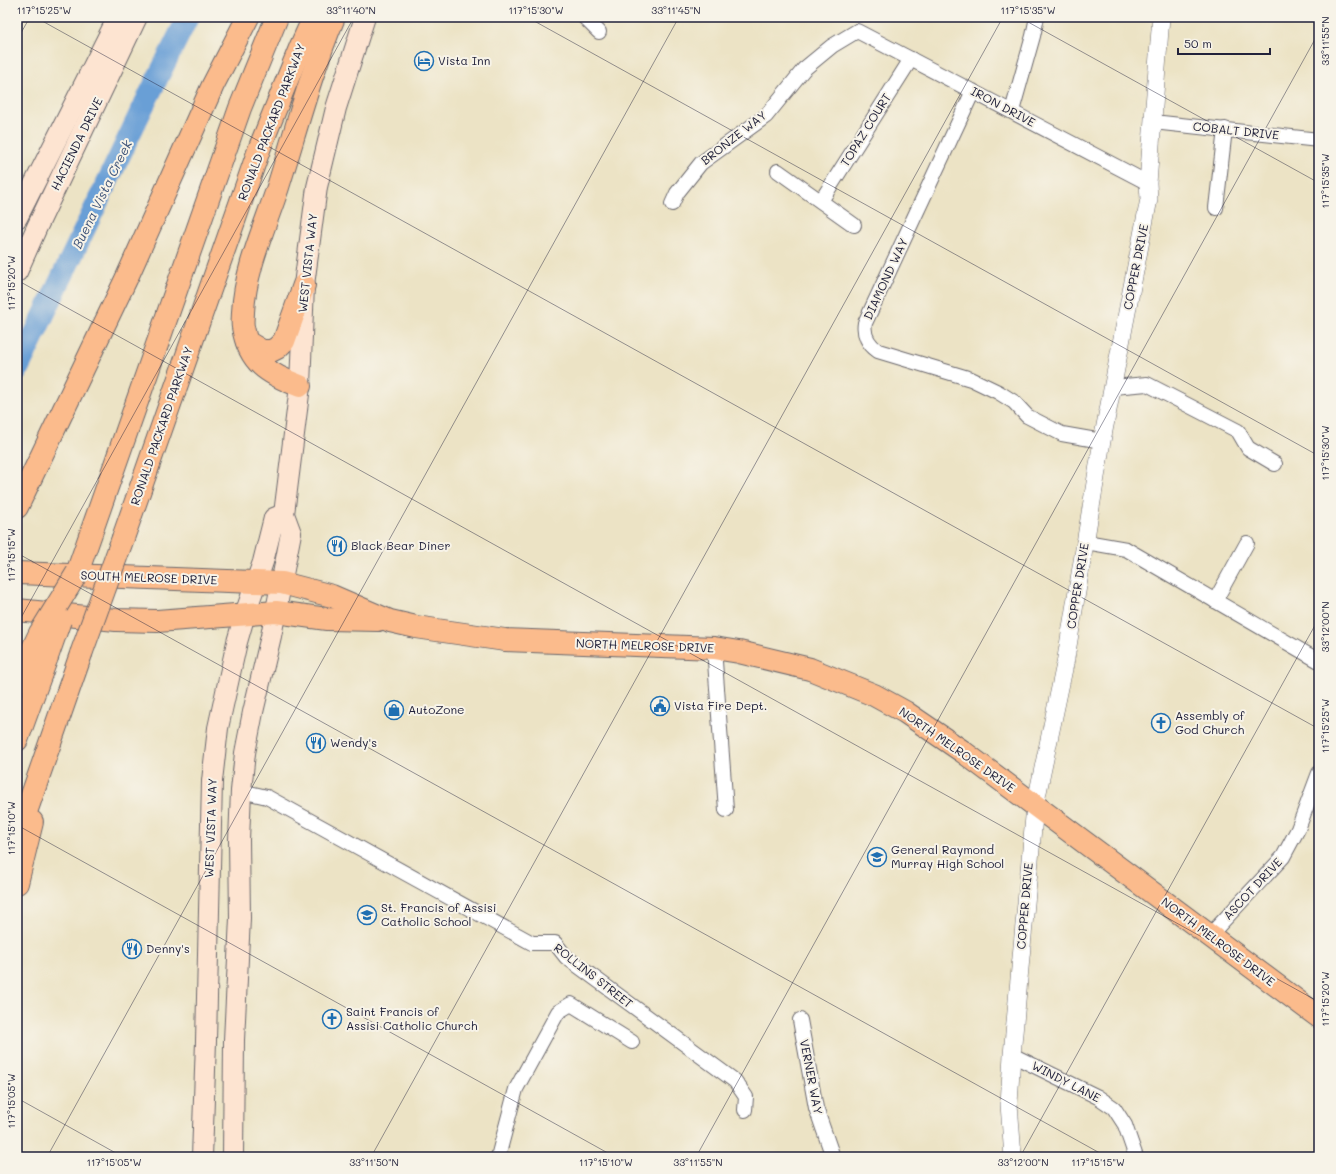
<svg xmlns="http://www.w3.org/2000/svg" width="1336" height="1174" viewBox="0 0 1336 1174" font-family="Mali,sans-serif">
<rect width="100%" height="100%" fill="#f7f3e8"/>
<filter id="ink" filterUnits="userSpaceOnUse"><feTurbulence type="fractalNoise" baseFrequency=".025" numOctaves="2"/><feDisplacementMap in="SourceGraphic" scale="8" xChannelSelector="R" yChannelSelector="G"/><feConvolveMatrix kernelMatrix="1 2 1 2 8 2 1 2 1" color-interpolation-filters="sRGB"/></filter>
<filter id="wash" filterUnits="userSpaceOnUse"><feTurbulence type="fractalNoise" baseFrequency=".012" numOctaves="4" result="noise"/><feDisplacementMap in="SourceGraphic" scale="16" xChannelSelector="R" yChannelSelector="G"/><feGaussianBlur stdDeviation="0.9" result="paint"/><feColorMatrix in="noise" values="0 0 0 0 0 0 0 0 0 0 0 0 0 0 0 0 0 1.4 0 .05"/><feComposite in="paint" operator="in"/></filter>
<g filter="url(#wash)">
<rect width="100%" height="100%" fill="#ece3c5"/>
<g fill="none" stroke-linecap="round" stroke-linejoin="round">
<polyline stroke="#699fd6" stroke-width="22" points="17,371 141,111 188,17"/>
</g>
</g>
<g filter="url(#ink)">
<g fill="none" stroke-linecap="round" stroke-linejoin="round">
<g stroke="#69666b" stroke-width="16">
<g id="minor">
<polyline points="584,17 599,32"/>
<path d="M973,91l-108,232c-2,11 3,21 13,28l93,28 27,13 16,10 13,14 35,18 40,7"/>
<polyline points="1012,111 1033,36 1037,17"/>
<polyline points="1153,122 1319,140"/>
<polyline points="778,171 854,225"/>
<polyline points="821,201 911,59"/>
<polyline points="672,204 677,193 701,163 766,116 804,69 832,46 857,31 1148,183"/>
<polyline points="1216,208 1225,129"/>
<polyline points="1113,387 1147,384 1238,431 1248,448 1275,464"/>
<polyline points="1086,542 1126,549 1319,661"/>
<polyline points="1215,601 1247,543"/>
<polyline points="714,648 726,810"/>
<polyline points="241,791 267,797 532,943 555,943 566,957 735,1081 746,1097 745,1110"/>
<polyline points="1210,935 1283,857 1298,829 1319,773"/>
<polyline points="800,1020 816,1108 833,1157"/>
<polyline points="1012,1055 1098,1097 1114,1108 1125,1125 1136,1157"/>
<polyline points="498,1157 516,1089 558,1012 571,1004 632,1042"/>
</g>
</g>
<g stroke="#69666b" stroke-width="18">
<polyline id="tertiary" points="1013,1157 1009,1104 1012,1055 1035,806 1065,664 1102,441 1149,199 1148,183 1161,17"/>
</g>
<g stroke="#69666b" stroke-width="22">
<g id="secondary">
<polyline points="17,218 118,17"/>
<polyline points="17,272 37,227 137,17"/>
<polyline points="202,1157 206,1041 212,781 218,728 237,642 245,614 263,562 274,518 284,514"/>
<polyline points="233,1157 234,1040 240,918 239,840 241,791 245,753 253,712 271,636 291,533 284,514 300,386 304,285 317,187 336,108 365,17"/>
</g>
</g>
<g stroke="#69666b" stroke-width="24">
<g id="primary">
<polyline points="17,573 282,583 332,596 390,621 416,627 505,640 714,648 739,652 810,669 874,695 905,712 962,751 1319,1017"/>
<polyline points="17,610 116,620 157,621 276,612 327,619 378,620"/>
</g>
</g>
<g stroke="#69666b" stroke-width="24">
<g id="motorway">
<polyline points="247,342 262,351 271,351 277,348 284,341 304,285"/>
<path d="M300,386c-32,-12 -51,-23 -57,-59 -1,-5 0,-11 0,-15 2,-43 22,-85 35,-125 18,-57 33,-115 56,-170"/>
<polyline points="17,507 128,275 213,85 248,17"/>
<polyline points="123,538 260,147 300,48 314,17"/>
<polyline points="77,573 240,108 277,17"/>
<polyline points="17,682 32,650"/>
<polyline points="17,740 47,657"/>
<polyline points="17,838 81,654"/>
<polyline points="17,883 32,822"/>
</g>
</g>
<use href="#minor" stroke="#fff" stroke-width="14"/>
<use href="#tertiary" stroke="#fff" stroke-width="17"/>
<use href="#secondary" stroke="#fde4d1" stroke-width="20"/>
<use href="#primary" stroke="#fbbb8c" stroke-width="22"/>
<use href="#motorway" stroke="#fbbb8c" stroke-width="22"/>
<g stroke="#69666b" stroke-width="24" stroke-linecap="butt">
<g id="motorway-bridge">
<polyline points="32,650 40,633 77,573"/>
<polyline points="81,654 123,538"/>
<polyline points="47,657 60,620"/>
</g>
</g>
<use href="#motorway-bridge" stroke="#fbbb8c" stroke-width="22"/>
</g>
</g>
<path fill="none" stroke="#22223b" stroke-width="1" stroke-opacity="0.45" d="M35,17l1284,712M527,17l792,439M1019,17l300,166M17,40l13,-23M17,280l1302,722M17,553l1090,604M17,625l337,-608M17,825l598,332M17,1098l106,59M47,1157l632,-1140M371,1157l632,-1140M696,1157l623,-1125M1020,1157l299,-539"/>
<defs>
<g id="hotel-ring" transform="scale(1)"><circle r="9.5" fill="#f7f3e8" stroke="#1f6fb2" stroke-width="1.5"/><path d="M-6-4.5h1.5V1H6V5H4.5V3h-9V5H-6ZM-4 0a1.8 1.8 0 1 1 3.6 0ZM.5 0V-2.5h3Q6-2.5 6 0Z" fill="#1f6fb2"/></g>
<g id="restaurant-ring" transform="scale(1)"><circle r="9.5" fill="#f7f3e8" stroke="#1f6fb2" stroke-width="1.5"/><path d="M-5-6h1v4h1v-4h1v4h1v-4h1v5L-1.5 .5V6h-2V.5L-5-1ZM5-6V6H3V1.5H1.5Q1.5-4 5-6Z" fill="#1f6fb2"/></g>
<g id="civic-ring" transform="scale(1)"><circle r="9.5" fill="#f7f3e8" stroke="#1f6fb2" stroke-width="1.5"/><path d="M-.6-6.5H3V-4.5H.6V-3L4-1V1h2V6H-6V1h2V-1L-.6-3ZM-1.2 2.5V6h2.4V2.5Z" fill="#1f6fb2"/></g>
<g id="shop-ring" transform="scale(1)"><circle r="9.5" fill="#f7f3e8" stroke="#1f6fb2" stroke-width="1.5"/><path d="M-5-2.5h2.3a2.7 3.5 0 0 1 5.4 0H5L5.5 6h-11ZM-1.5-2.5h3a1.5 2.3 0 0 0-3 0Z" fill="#1f6fb2"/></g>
<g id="church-ring" transform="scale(1)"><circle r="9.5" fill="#f7f3e8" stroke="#1f6fb2" stroke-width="1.5"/><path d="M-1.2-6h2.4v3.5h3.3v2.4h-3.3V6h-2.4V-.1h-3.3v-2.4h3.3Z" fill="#1f6fb2"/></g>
<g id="school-ring" transform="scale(1)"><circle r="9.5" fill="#f7f3e8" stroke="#1f6fb2" stroke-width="1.5"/><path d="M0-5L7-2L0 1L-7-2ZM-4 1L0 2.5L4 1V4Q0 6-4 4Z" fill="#1f6fb2"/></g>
</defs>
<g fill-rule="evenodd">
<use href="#hotel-ring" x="424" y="61"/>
<use href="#restaurant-ring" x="337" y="546"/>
<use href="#civic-ring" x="660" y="706"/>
<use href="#shop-ring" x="394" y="710"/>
<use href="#church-ring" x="1161" y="723"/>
<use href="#restaurant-ring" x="316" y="743"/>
<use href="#school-ring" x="877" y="857"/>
<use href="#school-ring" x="367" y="915"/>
<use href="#restaurant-ring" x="132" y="949"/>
<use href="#church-ring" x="332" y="1019"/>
</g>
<g text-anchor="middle" stroke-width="4" stroke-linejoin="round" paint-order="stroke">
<g font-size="12" fill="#22223b" stroke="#f7f3e8" text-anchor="start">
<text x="438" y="65">Vista Inn</text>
<text x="351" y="550">Black Bear Diner</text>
<text x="674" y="710">Vista Fire Dept.</text>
<text x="408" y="714">AutoZone</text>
<text x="1175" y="720">Assembly of<tspan x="1175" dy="14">God Church</tspan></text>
<text x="330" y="747">Wendy's</text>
<text x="891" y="854">General Raymond<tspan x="891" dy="14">Murray High School</tspan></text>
<text x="381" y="912">St. Francis of Assisi<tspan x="381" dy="14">Catholic School</tspan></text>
<text x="146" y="953">Denny's</text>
<text x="346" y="1016">Saint Francis of<tspan x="346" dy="14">Assisi Catholic Church</tspan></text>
</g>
<g font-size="12" fill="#22223b" stroke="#f7f3e8">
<text transform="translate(1003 107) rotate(28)" y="4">IRON DRIVE</text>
<text transform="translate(272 122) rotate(-69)" y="4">RONALD PACKARD PARKWAY</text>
<text transform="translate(866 130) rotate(-58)" y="4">TOPAZ COURT</text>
<text transform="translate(1236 131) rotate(6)" y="4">COBALT DRIVE</text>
<text transform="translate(734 138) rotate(-38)" y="4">BRONZE WAY</text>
<text transform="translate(77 144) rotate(-64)" y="4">HACIENDA DRIVE</text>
<text transform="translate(308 263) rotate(-84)" y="4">WEST VISTA WAY</text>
<text transform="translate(1136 267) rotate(-79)" y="4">COPPER DRIVE</text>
<text transform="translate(886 279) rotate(-65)" y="4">DIAMOND WAY</text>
<text transform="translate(162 426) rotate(-71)" y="4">RONALD PACKARD PARKWAY</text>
<text transform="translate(149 578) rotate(2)" y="4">SOUTH MELROSE DRIVE</text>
<text transform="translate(1078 586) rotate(-81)" y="4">COPPER DRIVE</text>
<text transform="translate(645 646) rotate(2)" y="4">NORTH MELROSE DRIVE</text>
<text transform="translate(957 750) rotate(35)" y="4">NORTH MELROSE DRIVE</text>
<text transform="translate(211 828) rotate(-88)" y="4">WEST VISTA WAY</text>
<text transform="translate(1253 889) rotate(-47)" y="4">ASCOT DRIVE</text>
<text transform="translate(1025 906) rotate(-85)" y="4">COPPER DRIVE</text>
<text transform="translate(1218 942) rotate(37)" y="4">NORTH MELROSE DRIVE</text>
<text transform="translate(593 976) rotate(38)" y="4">ROLLINS STREET</text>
<text transform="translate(811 1077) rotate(79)" y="4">VERNER WAY</text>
<text transform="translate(1066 1082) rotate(27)" y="4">WINDY LANE</text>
</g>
<g font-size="13" font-style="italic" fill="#3e5479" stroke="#f7f3e8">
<text transform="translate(102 194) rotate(-64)" y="5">Buena Vista Creek</text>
</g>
</g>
<rect width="1336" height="1174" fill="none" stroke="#f7f3e8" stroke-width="44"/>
<path d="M1178 48v6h92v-6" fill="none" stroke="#22223b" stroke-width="2"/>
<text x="1184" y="48" font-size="12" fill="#22223b" stroke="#f7f3e8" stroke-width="3" paint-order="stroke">50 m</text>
<rect x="22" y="22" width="1292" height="1130" fill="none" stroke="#22223b" stroke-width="1.5"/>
<g font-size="10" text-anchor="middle" fill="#22223b">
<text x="44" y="14">117°15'25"W</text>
<text x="351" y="14">33°11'40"N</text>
<text x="536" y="14">117°15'30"W</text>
<text x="676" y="14">33°11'45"N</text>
<text x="1028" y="14">117°15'35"W</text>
<text transform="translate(1325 41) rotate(-90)" y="4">33°11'55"N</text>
<text transform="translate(1325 181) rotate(-90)" y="4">117°15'35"W</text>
<text transform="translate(11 283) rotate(-90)" y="4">117°15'20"W</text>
<text transform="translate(1325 453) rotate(-90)" y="4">117°15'30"W</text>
<text transform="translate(11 555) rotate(-90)" y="4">117°15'15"W</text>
<text transform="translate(1325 627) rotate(-90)" y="4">33°12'00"N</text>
<text transform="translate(1325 726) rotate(-90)" y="4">117°15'25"W</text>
<text transform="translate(11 828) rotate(-90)" y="4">117°15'10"W</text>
<text transform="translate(1325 999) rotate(-90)" y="4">117°15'20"W</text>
<text transform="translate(11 1101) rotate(-90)" y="4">117°15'05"W</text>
<text x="114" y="1166">117°15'05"W</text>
<text x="374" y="1166">33°11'50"N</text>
<text x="606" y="1166">117°15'10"W</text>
<text x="698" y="1166">33°11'55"N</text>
<text x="1023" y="1166">33°12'00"N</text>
<text x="1098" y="1166">117°15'15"W</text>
</g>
</svg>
